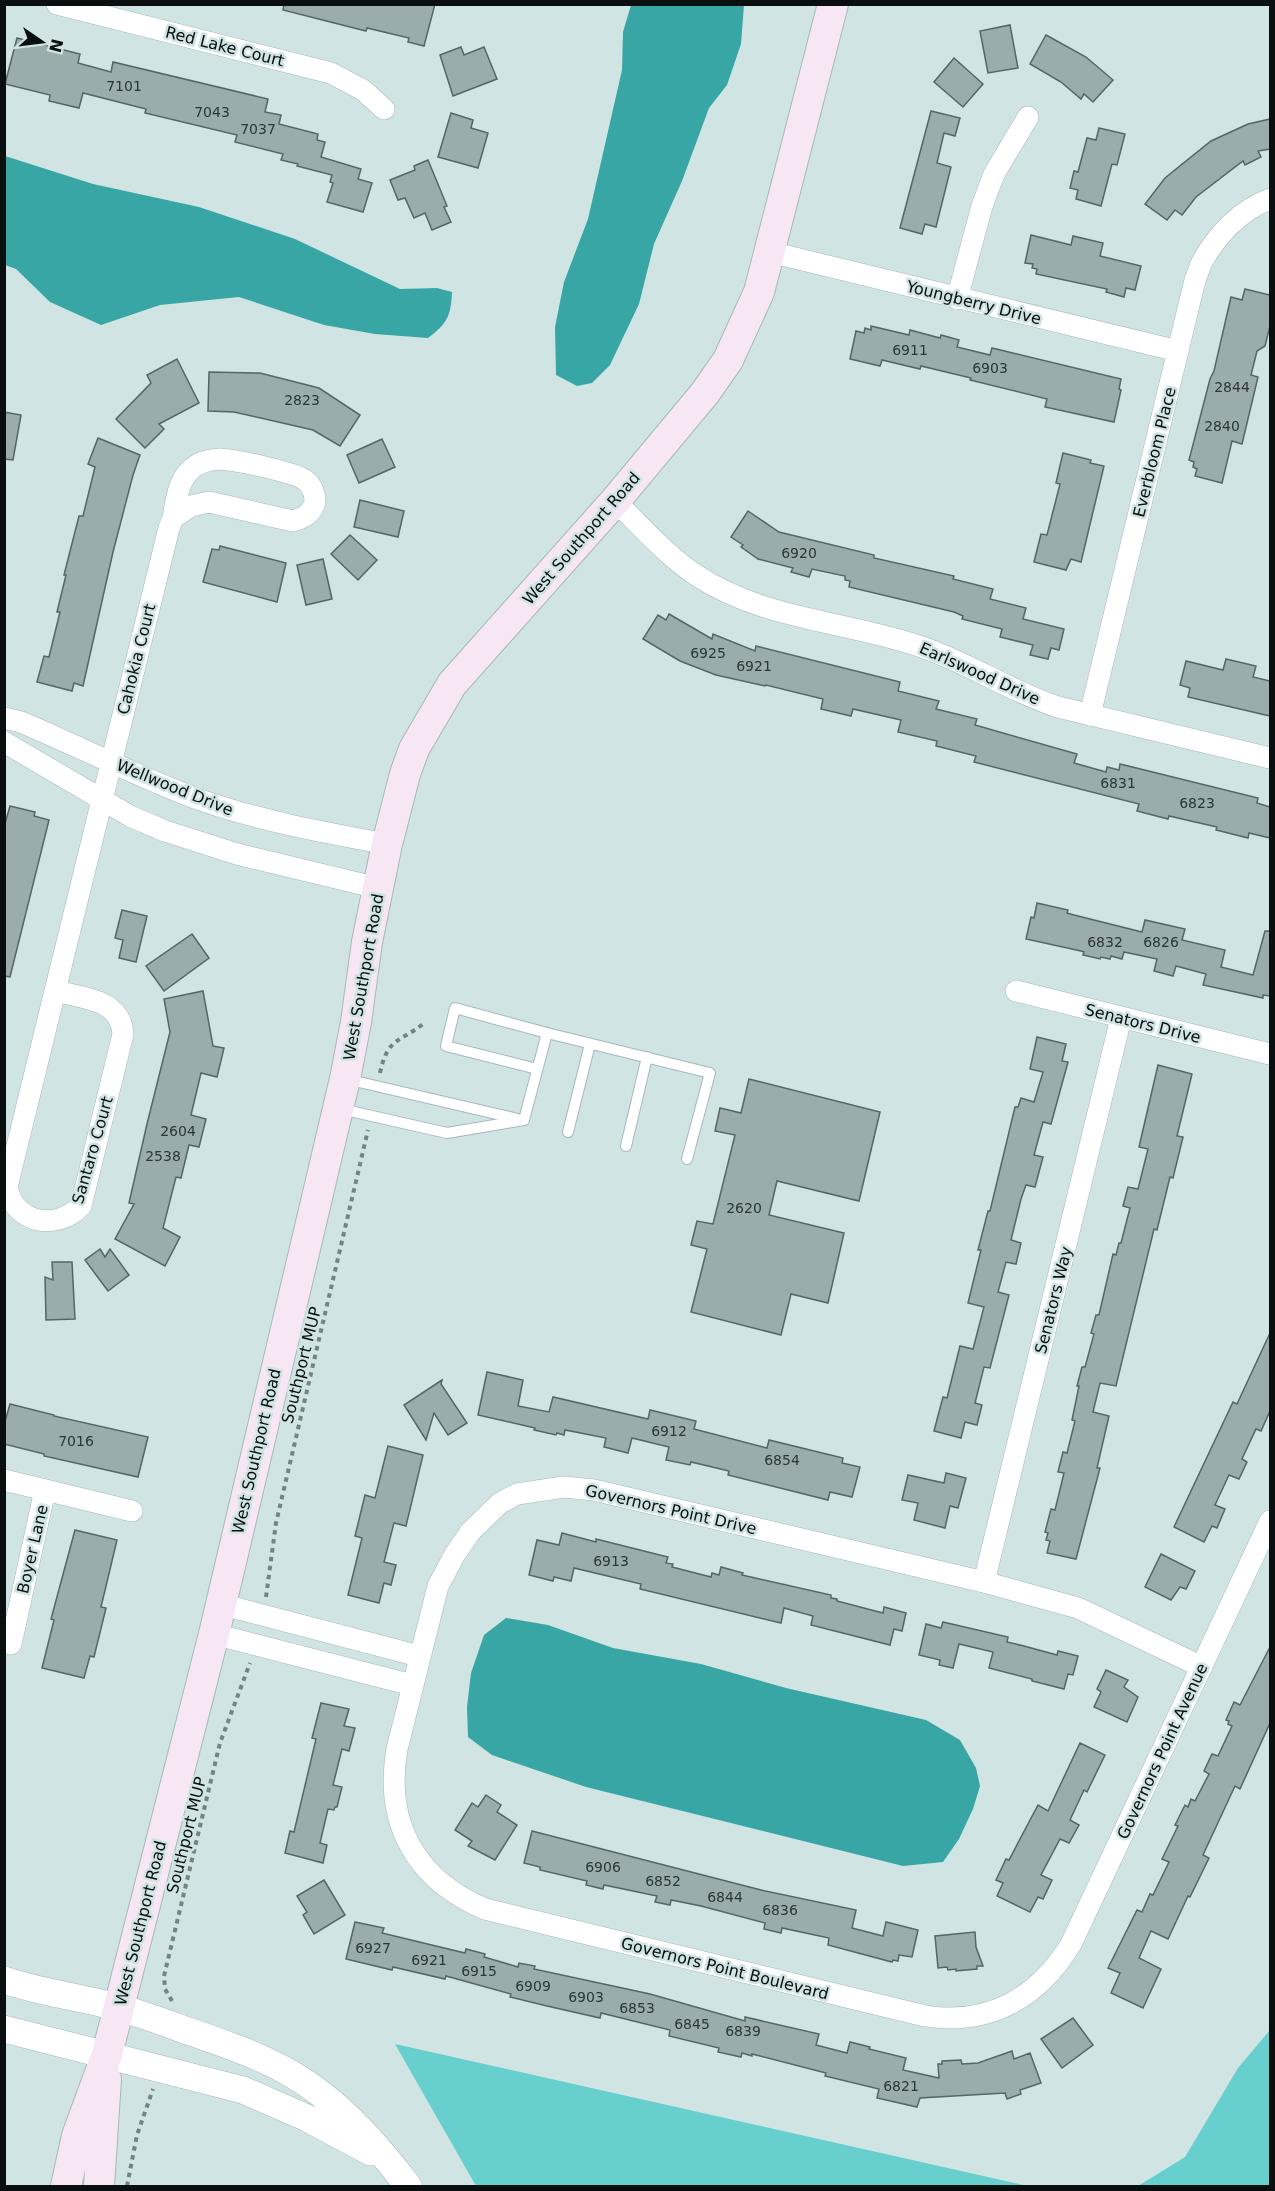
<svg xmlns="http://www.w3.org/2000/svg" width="1275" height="2191" viewBox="0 0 1275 2191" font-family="'DejaVu Sans',sans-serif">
<rect width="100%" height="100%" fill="#d0e4e3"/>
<g fill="#67d0ce">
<polygon points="1270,2030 1270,2186 1138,2186 1185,2157 1238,2068"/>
<polygon points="395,2044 1028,2186 476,2186"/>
</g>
<g fill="#38a6a5">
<polygon points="631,5 744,5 741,44 727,85 709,108 682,181 654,244 639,304 610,365 592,383 577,386 556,375 555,327 564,282 588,219 622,70 623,32"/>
<path d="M5,156l88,28 106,23 96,32 105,50 37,-1 15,4c-1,24 -5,32 -24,46l-53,-4 -51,-9 -85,-28 -79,8 -59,20 -51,-23 -34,-33 -11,-4z"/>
<polygon points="506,1618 548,1625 613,1648 701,1664 786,1688 926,1720 960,1740 976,1768 980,1786 973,1809 959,1839 943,1862 903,1866 586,1787 492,1755 468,1737 467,1707 471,1673 484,1635"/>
</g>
<g fill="#9aacac" stroke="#556665" stroke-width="1.5">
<polygon points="284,4 435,4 424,46 408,42 409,38 367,28 366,31 283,10"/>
<polygon points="1010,25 1018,68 988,73 980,31"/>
<polygon points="1046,35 1086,57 1113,80 1093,102 1084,94 1081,99 1061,82 1030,64"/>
<polygon points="17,38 80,54 78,63 111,72 113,62 268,99 265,112 281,115 279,124 318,134 317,140 325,142 321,157 361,169 358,179 372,183 363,212 327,202 333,183 330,182 332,175 297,166 298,164 281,160 283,154 235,142 237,135 145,113 146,109 83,93 79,108 49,101 50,95 5,84"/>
<polygon points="461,47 464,55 484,47 497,79 453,96 440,55"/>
<polygon points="954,58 983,84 963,107 934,82"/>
<polygon points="931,111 960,118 955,136 944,133 937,163 951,167 936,227 925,224 922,234 900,228"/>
<polygon points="451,113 473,120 471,128 488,133 478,168 438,157"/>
<polygon points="1270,119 1270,149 1258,151 1261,157 1245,165 1243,161 1196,197 1182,215 1175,210 1167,220 1145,204 1165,178 1211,141 1248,124"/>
<polygon points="1099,128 1125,134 1117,165 1112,164 1101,206 1076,199 1078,190 1070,188 1074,171 1078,172 1087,138 1096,140"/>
<polygon points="428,160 447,206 444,207 451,222 432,230 425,213 414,218 405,198 398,200 390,180 415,170 414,166"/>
<polygon points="1031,235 1071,245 1073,236 1103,243 1100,256 1141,266 1135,290 1126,288 1124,297 1106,292 1107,289 1036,274 1037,269 1032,268 1033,264 1025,263"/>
<polygon points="1245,289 1270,295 1270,326 1265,346 1257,351 1251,375 1258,377 1242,444 1232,441 1222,483 1195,476 1197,469 1193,467 1194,462 1189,460 1210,379 1214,371 1231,297 1242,300"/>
<polygon points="871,326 909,335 910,330 940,338 941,335 959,340 957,347 990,355 992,348 1121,379 1119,389 1121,390 1114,422 1045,407 1047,399 970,380 971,378 921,366 920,369 882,360 880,366 850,359 856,331 864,333 865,328 871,330"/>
<polygon points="177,359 199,403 159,424 164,429 145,448 116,419 151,383 147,375"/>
<polygon points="209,372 260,373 319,388 360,415 340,446 313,430 234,412 208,411"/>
<polygon points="4,412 21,415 13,460 4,459"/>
<polygon points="98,438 140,455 133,475 113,552 83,686 74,683 72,691 37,682 44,656 49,657 60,612 57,612 66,575 64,575 79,516 83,516 95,467 88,464"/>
<polygon points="382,439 395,467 359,483 347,455"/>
<polygon points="1063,453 1091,460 1090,463 1104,466 1081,562 1071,559 1066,570 1034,562 1041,534 1047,535 1060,484 1056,483"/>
<polygon points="360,500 404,511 398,537 354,527"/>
<polygon points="748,511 779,532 874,555 874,558 954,576 953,579 993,589 990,599 1026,608 1023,619 1064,629 1059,650 1051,648 1048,659 1030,655 1033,645 1000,637 1002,629 962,619 963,616 954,612 849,587 850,581 845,580 845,576 812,569 809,577 791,572 793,568 758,559 741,547 743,545 731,537"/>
<polygon points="350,535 377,560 358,580 331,554"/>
<polygon points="220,546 286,563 277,602 203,582 212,549 219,550"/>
<polygon points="323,559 332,599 306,605 297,565"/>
<polygon points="669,614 712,639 713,634 755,651 756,646 900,682 898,691 939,701 936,709 977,719 975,725 1077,754 1074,763 1106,772 1107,767 1119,770 1120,764 1258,798 1257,803 1270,807 1270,838 1249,833 1248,838 1216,830 1217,827 1169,816 1168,819 1137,811 1139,804 974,762 976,756 936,746 937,741 898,732 901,720 853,709 851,716 821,709 823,699 766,685 765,686 716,675 680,661 643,639 658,615 666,620"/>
<polygon points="1226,659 1256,666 1253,677 1270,681 1270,716 1188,697 1190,688 1180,685 1186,661 1223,670"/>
<polygon points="10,806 35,812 34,816 49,820 10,977 4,976 4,827"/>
<polygon points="1037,903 1068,910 1067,913 1074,915 1142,932 1145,920 1185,929 1182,940 1225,950 1221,967 1253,975 1265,931 1270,931 1270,996 1263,995 1263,998 1203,985 1206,974 1176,966 1173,976 1154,971 1157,959 1124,952 1122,959 1111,956 1110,959 1101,957 1100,959 1083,955 1084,952 1081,951 1026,939 1031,917 1034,918"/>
<polygon points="122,910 147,916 136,962 119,958 123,940 115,938"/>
<polygon points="192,934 209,958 164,991 146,966"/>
<polygon points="203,991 213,1046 224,1048 217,1077 201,1073 191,1115 206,1119 199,1147 189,1145 181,1178 176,1177 163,1228 180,1237 165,1266 115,1239 134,1204 129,1203 147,1124 170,1032 164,999"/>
<polygon points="1037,1037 1066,1044 1062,1061 1068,1062 1051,1124 1043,1122 1034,1155 1043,1157 1035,1187 1026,1185 1021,1199 1011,1240 1021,1243 1016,1264 1006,1262 998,1292 1009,1295 990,1368 984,1367 975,1403 982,1405 977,1425 965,1422 961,1438 934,1431 943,1397 947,1398 960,1346 973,1349 984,1307 968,1303 981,1250 978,1250 988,1211 990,1211 1015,1107 1018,1107 1021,1098 1034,1102 1043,1072 1030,1069"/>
<polygon points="1158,1065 1192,1074 1177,1136 1183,1137 1173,1178 1170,1177 1157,1230 1154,1229 1116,1386 1100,1383 1093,1412 1109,1416 1097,1468 1100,1468 1076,1559 1047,1553 1050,1541 1046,1540 1048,1533 1045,1532 1051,1509 1055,1510 1064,1473 1058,1472 1063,1452 1067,1453 1075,1421 1072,1420 1079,1386 1077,1386 1082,1367 1085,1367 1094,1334 1091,1333 1096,1315 1099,1315 1113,1254 1116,1255 1119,1243 1121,1243 1130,1208 1123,1206 1128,1187 1138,1189 1148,1149 1139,1147"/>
<polygon points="749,1079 880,1112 859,1201 777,1181 769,1215 844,1233 828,1303 791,1294 781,1335 691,1312 707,1249 691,1245 697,1221 713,1224 735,1135 715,1131 720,1108 741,1113"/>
<polygon points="100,1249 105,1257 110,1249 129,1275 108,1291 85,1260"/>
<polygon points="52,1262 72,1262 75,1319 46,1320 45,1277 53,1280"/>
<polygon points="1270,1333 1270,1411 1261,1431 1256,1429 1242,1459 1247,1462 1239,1479 1229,1475 1215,1505 1225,1509 1217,1528 1212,1526 1204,1542 1174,1527 1233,1402 1237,1404"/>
<polygon points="487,1372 523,1380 518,1406 549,1412 553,1397 648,1419 650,1410 696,1421 694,1429 767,1448 769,1440 843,1458 842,1463 860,1467 852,1497 830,1492 828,1500 728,1475 729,1471 691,1462 690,1465 666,1460 669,1447 632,1438 628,1453 604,1447 606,1438 565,1430 564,1435 557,1433 556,1435 534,1430 535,1428 478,1415"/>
<polygon points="442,1380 441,1384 467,1423 448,1435 434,1413 426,1440 404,1405"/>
<polygon points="10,1404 54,1415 54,1416 148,1437 138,1477 44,1456 44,1454 4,1444 4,1425"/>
<polygon points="388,1446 423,1455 406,1526 394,1523 384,1562 396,1565 391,1585 384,1583 379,1603 348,1595 362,1538 355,1536 365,1495 375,1498"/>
<polygon points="946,1473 966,1478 958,1508 950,1506 945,1528 914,1520 918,1503 902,1500 908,1475 944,1483"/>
<polygon points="75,1530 117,1540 101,1607 106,1608 94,1657 90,1656 84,1678 42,1668 54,1620 51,1619"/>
<polygon points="562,1533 596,1542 596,1539 668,1557 666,1563 673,1564 672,1567 711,1577 712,1573 719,1575 721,1567 743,1573 742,1575 831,1595 831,1598 837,1599 837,1601 883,1613 884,1607 906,1613 902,1631 894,1629 890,1645 811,1625 813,1616 784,1608 781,1623 640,1589 641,1584 574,1568 571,1581 554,1577 553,1581 529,1575 537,1540 559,1545"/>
<polygon points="1161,1554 1195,1571 1186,1589 1180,1587 1171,1600 1145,1587"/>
<polygon points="943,1622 1008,1637 1007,1642 1024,1646 1057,1655 1058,1651 1078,1656 1073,1675 1068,1674 1064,1689 1032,1681 1032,1679 989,1668 993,1652 959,1644 953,1668 939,1665 940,1660 919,1655 926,1624 941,1628"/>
<polygon points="1270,1647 1270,1723 1240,1789 1235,1786 1203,1855 1209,1858 1190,1897 1188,1896 1168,1939 1151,1931 1139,1958 1161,1969 1143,2008 1111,1993 1120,1973 1108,1968 1137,1910 1142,1912 1150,1894 1153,1895 1169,1862 1162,1859 1178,1826 1175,1825 1185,1805 1188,1807 1191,1799 1195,1801 1209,1774 1204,1771 1212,1754 1218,1756 1232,1726 1228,1724 1229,1721 1226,1720 1234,1702 1240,1705"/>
<polygon points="1106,1670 1128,1680 1124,1687 1138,1697 1127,1722 1094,1707 1101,1692 1097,1689"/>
<polygon points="321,1703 349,1709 344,1726 355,1728 349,1751 342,1749 333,1785 342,1787 337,1807 335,1807 334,1810 328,1809 320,1843 327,1845 323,1863 285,1853 290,1831 294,1832 316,1739 312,1738"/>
<polygon points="1080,1743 1105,1755 1087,1792 1084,1790 1070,1820 1079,1825 1069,1843 1060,1839 1041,1875 1052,1880 1043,1899 1038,1897 1030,1912 997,1896 1003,1883 996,1880 1006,1859 1009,1860 1038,1805 1048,1811"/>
<polygon points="486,1795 501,1805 497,1812 517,1825 495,1860 468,1846 472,1841 455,1830 472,1803 478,1807"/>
<polygon points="532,1831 761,1890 856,1910 852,1928 883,1936 886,1922 918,1930 912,1957 899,1955 898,1961 893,1960 892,1962 828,1945 829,1938 782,1928 781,1933 764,1929 765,1923 701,1906 671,1900 670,1905 655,1902 657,1896 604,1885 603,1889 586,1885 587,1881 540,1870 540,1867 524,1863"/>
<polygon points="324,1880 345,1915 314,1934 303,1915 307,1912 297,1896"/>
<polygon points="355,1922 384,1928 382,1933 465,1953 466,1949 485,1954 484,1957 518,1967 519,1963 535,1966 534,1969 650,1994 745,2021 745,2017 819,2034 816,2045 847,2053 850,2042 870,2047 869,2049 906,2058 903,2070 939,2078 938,2064 942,2064 942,2061 961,2060 962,2064 978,2063 1012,2051 1014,2059 1030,2053 1041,2083 1020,2090 1021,2094 1007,2099 1005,2093 920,2098 917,2107 877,2098 879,2089 825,2076 826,2073 752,2054 752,2056 742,2053 741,2057 718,2052 719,2048 669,2036 670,2030 601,2013 600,2018 547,2006 510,1997 511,1994 446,1976 445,1979 393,1967 392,1970 346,1959"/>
<polygon points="975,1932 976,1947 983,1966 977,1966 977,1969 956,1971 956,1969 948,1970 947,1967 938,1968 935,1936"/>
<polygon points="1073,2018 1093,2045 1062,2068 1041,2039"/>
</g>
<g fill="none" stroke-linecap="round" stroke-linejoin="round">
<g stroke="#a6b9b8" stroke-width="12">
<g id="service">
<polyline points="547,1033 710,1073 687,1159"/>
<polyline points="346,1079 518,1119"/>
<polyline points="341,1109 447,1133 524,1120"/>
<polyline points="524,1120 547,1033 455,1008 446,1046 537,1069"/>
<polyline points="568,1132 590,1044"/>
<polyline points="626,1146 647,1057"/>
</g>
</g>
<g stroke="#a6b9b8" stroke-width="22">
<g id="minor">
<polyline points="57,4 331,73 363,90 384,109"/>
<polyline points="770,252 1178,351"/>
<polyline points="957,299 982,206 994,174 1028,117"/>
<path d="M220,459c16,1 74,13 85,21 7,5 12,17 9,25 -4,10 -11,13 -21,16l-84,-19 -18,4 -18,12c5,-31 9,-57 47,-59z"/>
<path d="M615,501c26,25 51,54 81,74 66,44 147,46 220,70 50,16 93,46 142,62l212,51"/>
<path d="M1090,715l105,-435c3,-6 4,-12 7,-18 15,-27 38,-52 68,-63"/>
<path d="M4,718l17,4c57,24 113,53 171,75 63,23 129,35 195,47"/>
<polyline points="4,742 130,816 165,831 237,854 378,888"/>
<path d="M55,991c28,7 66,8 68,43l-42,172c-25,25 -66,18 -74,-19z"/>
<polyline points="55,991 169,528 173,518"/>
<polyline points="1016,991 1270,1054"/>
<polyline points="4,1480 132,1511"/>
<polyline points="984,1582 1121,1018"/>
<polyline points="220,1604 419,1656"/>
<polyline points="214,1634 412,1685"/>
<polyline points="11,1644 45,1490"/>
<path d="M1202,1667l-124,-59 -94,-26 -390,-92 -30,-3 -47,7 -17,9 -29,28 -16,23 -17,32 -41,163c-13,74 19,131 88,160l440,107c64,10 113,-18 146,-72l199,-423"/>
</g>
</g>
<g stroke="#a6b9b8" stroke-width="28">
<g id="tertiary">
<path d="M4,1980c38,13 78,17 116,28 22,6 43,14 65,22 47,16 96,32 136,64 33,25 62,59 87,92"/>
<polyline points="4,2029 243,2090 307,2118 371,2152"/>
</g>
</g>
<g stroke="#a6b9b8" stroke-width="32">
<g id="secondary">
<polyline points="66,2186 77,2136 107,2054 214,1634 345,1079 356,1022 367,942 387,844 405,774 414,749 452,684 615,501 705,393 728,360 759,292 833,4"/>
<polyline points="99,2186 106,2079"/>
</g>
</g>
<g stroke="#758382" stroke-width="4" stroke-dasharray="4.5 4.5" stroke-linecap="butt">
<path d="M380,1073c8,-37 20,-30 44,-50"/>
<polyline points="266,1597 276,1523 368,1130"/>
<polyline points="172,2001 165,1989 164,1976 220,1743 250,1663"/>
<polyline points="127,2186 137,2135 153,2089"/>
</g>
<use href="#service" stroke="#fff" stroke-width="10"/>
<use href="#minor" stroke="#fff" stroke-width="21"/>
<use href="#tertiary" stroke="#fff" stroke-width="27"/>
<use href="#secondary" stroke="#f7e6f4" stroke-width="30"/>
</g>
<g text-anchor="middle" stroke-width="5" stroke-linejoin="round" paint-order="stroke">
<g font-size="14" fill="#2c3636">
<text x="124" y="91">7101</text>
<text x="212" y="117">7043</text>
<text x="258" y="134">7037</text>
<text x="910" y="355">6911</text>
<text x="990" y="373">6903</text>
<text x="1232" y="392">2844</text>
<text x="302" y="405">2823</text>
<text x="1222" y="431">2840</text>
<text x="799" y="558">6920</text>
<text x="708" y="658">6925</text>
<text x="754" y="671">6921</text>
<text x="1118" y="788">6831</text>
<text x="1197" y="808">6823</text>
<text x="1105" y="947">6832</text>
<text x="1161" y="947">6826</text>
<text x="178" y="1136">2604</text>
<text x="163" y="1161">2538</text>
<text x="744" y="1213">2620</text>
<text x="669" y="1436">6912</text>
<text x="76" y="1446">7016</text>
<text x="782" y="1465">6854</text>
<text x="611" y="1566">6913</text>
<text x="603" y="1872">6906</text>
<text x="663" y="1886">6852</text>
<text x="725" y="1902">6844</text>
<text x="780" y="1915">6836</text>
<text x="373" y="1953">6927</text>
<text x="429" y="1965">6921</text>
<text x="479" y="1976">6915</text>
<text x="533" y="1991">6909</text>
<text x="586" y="2002">6903</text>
<text x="637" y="2013">6853</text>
<text x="692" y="2029">6845</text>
<text x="743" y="2036">6839</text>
<text x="901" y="2091">6821</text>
</g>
<g font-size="16" fill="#080f0e" stroke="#d0e4e3">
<text transform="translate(225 46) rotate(14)" y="6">Red Lake Court</text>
<text transform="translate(974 302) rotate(14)" y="6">Youngberry Drive</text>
<text transform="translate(1154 452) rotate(-76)" y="6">Everbloom Place</text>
<text transform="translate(581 538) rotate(-49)" y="6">West Southport Road</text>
<text transform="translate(136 659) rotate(-76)" y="6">Cahokia Court</text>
<text transform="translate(980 673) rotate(24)" y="6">Earlswood Drive</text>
<text transform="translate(175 787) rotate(22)" y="6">Wellwood Drive</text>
<text transform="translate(363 977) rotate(-80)" y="6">West Southport Road</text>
<text transform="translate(1143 1023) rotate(14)" y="6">Senators Drive</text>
<text transform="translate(92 1150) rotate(-74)" y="6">Santaro Court</text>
<text transform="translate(1053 1300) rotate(-76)" y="6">Senators Way</text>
<text transform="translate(301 1365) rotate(-76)" y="6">Southport MUP</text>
<text transform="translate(256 1451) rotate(-77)" y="6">West Southport Road</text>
<text transform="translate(671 1509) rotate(13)" y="6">Governors Point Drive</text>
<text transform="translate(32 1549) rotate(-77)" y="6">Boyer Lane</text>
<text transform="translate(1162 1751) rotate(-65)" y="6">Governors Point Avenue</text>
<text transform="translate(186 1835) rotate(-76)" y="6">Southport MUP</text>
<text transform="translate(140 1923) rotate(-76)" y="6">West Southport Road</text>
<text transform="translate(725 1968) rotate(14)" y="6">Governors Point Boulevard</text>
</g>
</g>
<rect width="1275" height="2191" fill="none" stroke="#080f0e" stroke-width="12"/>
<g transform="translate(42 42) rotate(104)" stroke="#d0e4e3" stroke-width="4.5" paint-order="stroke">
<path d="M0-4.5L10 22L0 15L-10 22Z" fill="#080f0e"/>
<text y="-9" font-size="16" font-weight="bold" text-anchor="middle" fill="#080f0e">N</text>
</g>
</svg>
